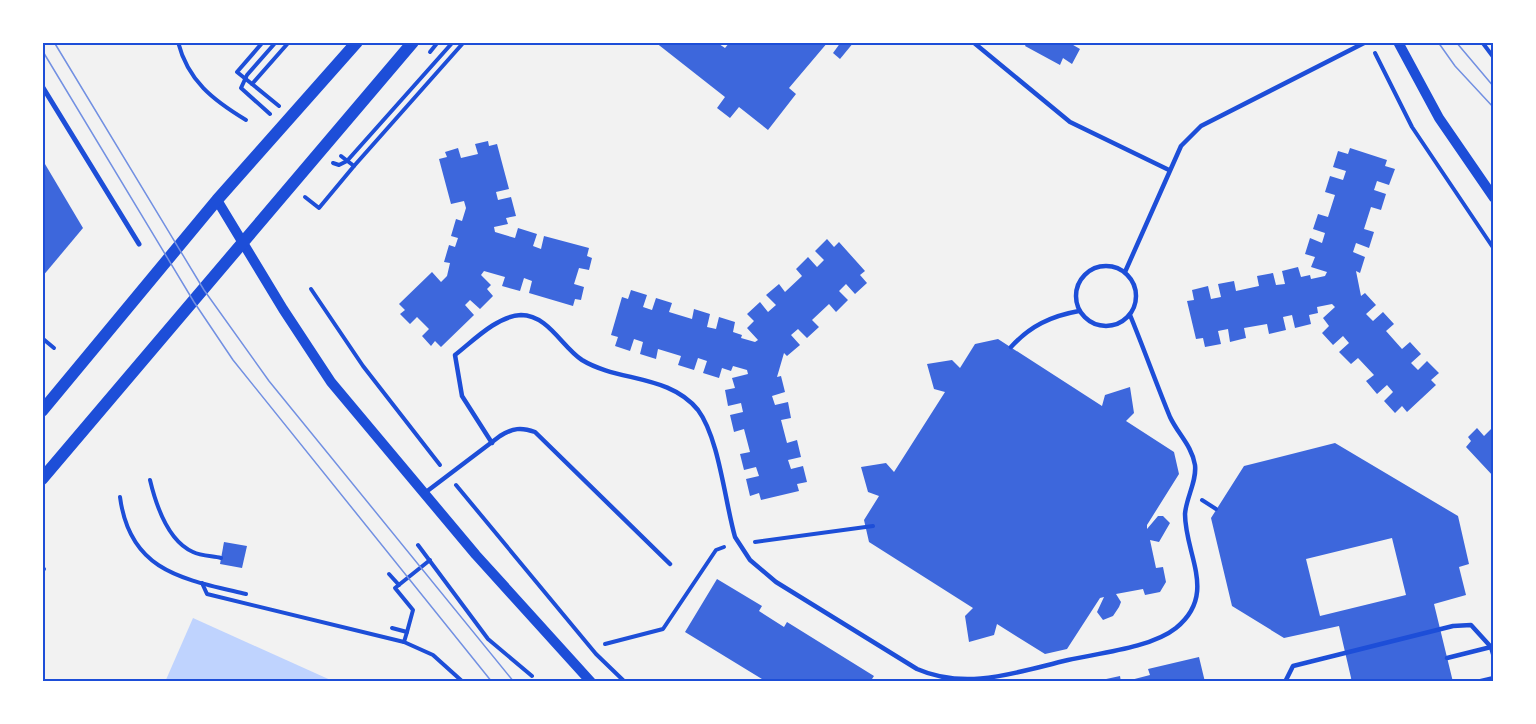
<svg xmlns="http://www.w3.org/2000/svg" width="1536" height="724" viewBox="0 0 1536 724" font-family="'Varela Round',sans-serif">
<rect width="100%" height="100%" fill="#f2f2f2"/>
<polygon fill="#bfd3fe" points="193,618 335,682 165,682"/>
<g fill="#3d67dc" fill-rule="evenodd">
<polygon points="655,42 716,42 725,48 730,42 828,42 789,88 796,94 768,130 739,107 730,118 717,108 725,97"/>
<polygon points="841,42 854,42 840,59 833,53"/>
<polygon points="1027,42 1068,42 1080,49 1072,64 1063,58 1060,65 1025,46"/>
<polygon points="488,141 489,146 497,144 509,189 496,192 498,200 511,197 516,216 506,218 508,224 494,227 495,232 515,238 518,228 537,234 533,246 541,249 544,236 589,248 587,256 592,258 589,270 579,268 574,284 584,287 581,300 575,299 573,306 529,293 532,281 524,278 520,291 502,286 505,277 484,271 481,275 491,285 487,289 493,296 480,309 470,300 465,305 474,315 441,347 435,341 431,346 422,336 429,329 417,317 410,324 400,314 405,310 399,304 432,272 441,282 447,276 450,263 444,262 449,245 455,247 458,238 451,236 456,219 462,221 466,208 464,201 451,204 439,159 447,157 445,152 458,148 461,158 478,154 475,144"/>
<polygon points="1350,148 1387,160 1385,166 1395,169 1389,185 1377,181 1374,190 1386,194 1381,210 1371,207 1364,229 1374,232 1369,248 1356,243 1353,252 1365,257 1360,273 1356,271 1361,296 1365,293 1376,305 1366,314 1373,321 1383,312 1394,324 1386,331 1402,349 1410,342 1421,354 1411,363 1418,370 1427,361 1439,373 1431,380 1436,385 1407,412 1402,406 1395,413 1384,401 1393,392 1387,385 1377,394 1366,381 1374,375 1358,358 1351,364 1339,352 1349,343 1343,336 1333,345 1322,333 1329,326 1323,318 1335,307 1332,304 1317,307 1318,313 1309,315 1311,324 1295,328 1292,315 1283,317 1286,330 1269,334 1267,324 1244,328 1246,338 1230,342 1228,329 1218,331 1221,344 1205,347 1203,338 1196,339 1187,301 1194,300 1192,290 1208,286 1211,299 1221,297 1218,284 1234,281 1236,291 1259,286 1257,276 1273,273 1276,285 1285,284 1282,271 1298,267 1301,277 1310,275 1311,279 1325,276 1327,272 1311,267 1315,257 1305,254 1310,238 1322,243 1325,233 1313,229 1318,214 1328,217 1335,195 1325,192 1330,176 1343,180 1346,171 1333,167 1338,151 1348,154"/>
<polygon points="42,159 83,228 42,277"/>
<polygon points="827,239 834,247 839,242 865,271 860,275 867,283 855,294 846,284 839,291 848,300 836,312 829,304 812,320 819,327 807,338 798,329 791,335 800,345 787,356 784,353 777,377 781,376 785,392 772,396 775,405 788,402 791,418 781,420 787,443 797,440 801,457 788,460 791,469 803,466 807,482 797,484 799,491 761,500 759,493 750,496 746,479 759,476 756,467 744,470 740,454 750,452 744,429 734,432 730,415 743,412 741,403 728,406 725,390 735,388 732,378 748,374 747,370 733,366 731,371 722,368 719,378 703,373 707,361 698,358 694,370 678,365 681,356 658,349 656,359 640,354 643,342 634,339 630,351 615,346 618,337 611,335 622,297 628,299 631,290 647,295 643,307 652,310 656,298 672,303 669,312 692,319 694,309 710,314 707,327 716,329 719,317 735,322 733,332 742,335 741,338 755,342 758,340 747,328 754,321 747,314 760,302 768,312 776,305 766,295 779,284 785,292 802,276 796,269 808,257 817,267 824,260 815,251"/>
<polygon points="998,339 1102,406 1105,395 1130,387 1134,413 1126,421 1174,452 1179,474 1147,525 1147,529 1158,516 1163,516 1170,523 1159,542 1150,540 1156,568 1163,567 1166,582 1160,592 1145,595 1143,589 1116,594 1121,602 1119,607 1113,616 1103,620 1097,612 1104,597 1100,598 1067,649 1045,654 997,624 994,635 969,642 965,616 973,608 869,542 864,520 879,496 868,492 861,467 886,463 894,472 945,392 934,389 927,364 952,360 960,368 975,344"/>
<polygon points="1494,426 1494,477 1466,447 1471,441 1468,437 1477,428 1484,436"/>
<path d="M1335,443l123,73 11,48 -10,3 7,28 -32,9 19,78h-101l-13,-56 -55,12 -52,-32 -21,-88 33,-52zM1392,538l14,57 -86,21 -14,-57z"/>
<polygon points="224,542 247,546 242,568 220,564"/>
<polygon points="717,579 762,606 759,611 784,627 787,622 874,676 870,682 767,682 685,632"/>
<polygon points="1199,657 1205,682 1123,682 1150,675 1148,669"/>
<polygon points="1120,676 1121,682 1097,682 1097,681"/>
</g>
<g fill="none" stroke-linecap="round" stroke-linejoin="round">
<g stroke="#1d4ed8" stroke-width="4">
<path d="M178,42c10,39 35,58 68,78"/>
<polyline points="1482,42 1494,58"/>
<polyline points="430,52 438,42"/>
<polyline points="1375,53 1412,127 1494,249"/>
<polyline points="252,84 237,72 263,42"/>
<polyline points="279,106 252,84 289,42"/>
<polyline points="270,114 241,88 247,75 276,42"/>
<polyline points="341,156 354,166 464,42"/>
<polyline points="333,163 339,165 347,161 453,42"/>
<polyline points="305,197 319,208 354,166"/>
<polyline points="311,289 363,366 440,465"/>
<polyline points="42,338 54,348"/>
<path d="M150,480c6,25 18,61 43,72 8,4 20,4 28,6"/>
<polyline points="456,485 596,654 625,682"/>
<path d="M120,497c10,75 63,82 126,97"/>
<polyline points="1202,500 1216,509"/>
<polyline points="755,542 873,526"/>
<polyline points="418,545 488,639 532,676"/>
<polyline points="42,571 44,569"/>
<polyline points="389,574 399,585"/>
<polyline points="202,583 207,594 404,642"/>
<polyline points="392,628 407,632 413,610 395,588 430,560"/>
<polyline points="407,632 404,642 433,655 463,682"/>
<polyline points="605,644 663,629 716,550 724,547"/>
</g>
<g stroke="#1d4ed8" stroke-width="4.5">
<polyline points="973,42 1070,122 1169,170"/>
<circle cx="1106" cy="296" r="30"/>
<polyline points="1125,272 1181,146 1201,126 1366,42"/>
<path d="M1011,347c19,-21 40,-31 68,-36"/>
<path d="M492,443l-30,-47 -7,-41c18,-14 42,-39 66,-40 27,0 41,32 61,45 36,22 87,14 116,50 21,28 27,92 37,127l15,23 26,22 141,87c50,22 100,3 151,-9 31,-7 83,-12 108,-32 42,-34 9,-73 9,-114 1,-16 12,-33 10,-49 -3,-19 -17,-31 -25,-48 -14,-34 -26,-68 -40,-102"/>
<path d="M426,492l74,-56c13,-8 21,-9 35,-4l135,132"/>
<polyline points="1447,658 1491,647"/>
<polyline points="1285,682 1293,666 1453,626 1471,625 1491,647 1494,657"/>
<polyline points="1346,682 1352,681"/>
<polyline points="1477,682 1494,678"/>
</g>
<polyline stroke="#1d4ed8" stroke-width="5" points="42,86 139,244"/>
<g stroke="#1d4ed8" stroke-width="10">
<polyline points="1398,42 1439,118 1494,198"/>
<polyline points="217,200 283,309 331,382 476,555 591,682"/>
</g>
<g stroke="#1d4ed8" stroke-width="12">
<polyline points="42,411 217,200 357,42"/>
<polyline points="42,479 413,42"/>
</g>
<g stroke="#7290e2" stroke-width="1.5">
<polyline points="54,42 204,290 269,381 514,682"/>
<polyline points="1438,42 1455,66 1494,108"/>
<polyline points="1456,42 1494,87"/>
<polyline points="42,50 194,302 233,360 492,682"/>
</g>
</g>
<rect width="1536" height="724" fill="none" stroke="#ffffff" stroke-width="87"/>
<rect x="44" y="44" width="1448" height="636" fill="none" stroke="#1d4ed8" stroke-width="2"/>
</svg>
